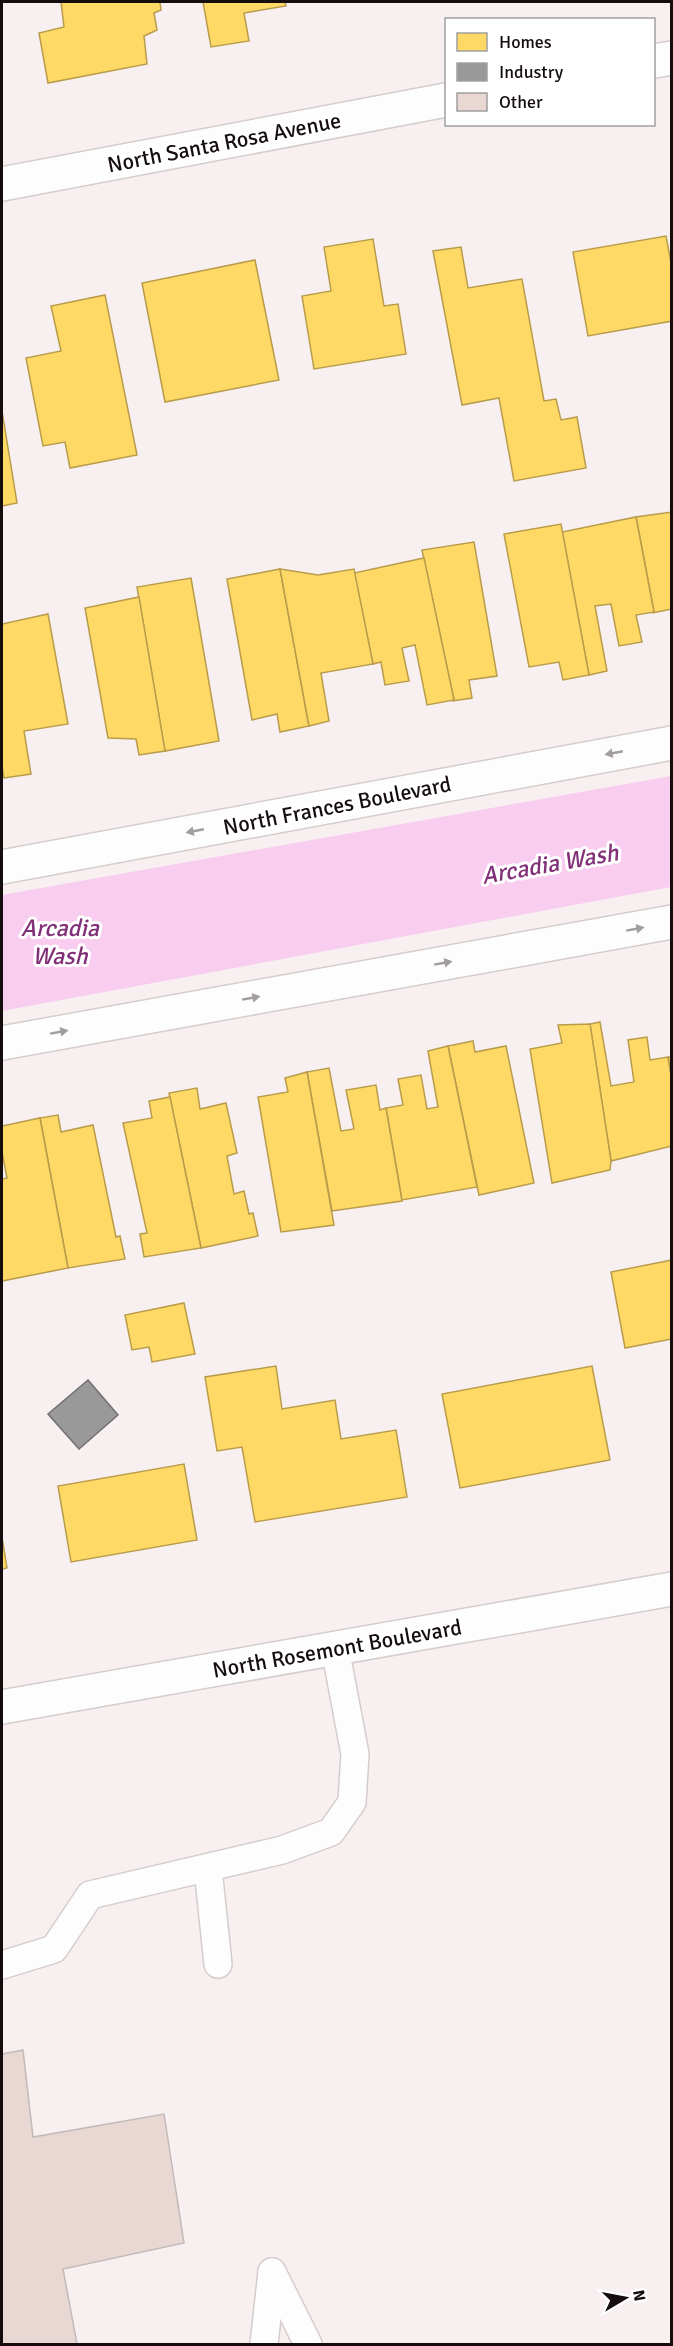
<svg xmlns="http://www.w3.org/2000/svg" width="673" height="2346" viewBox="0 0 673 2346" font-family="Signika,sans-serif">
<rect width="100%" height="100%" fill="#f8f0f0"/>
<polygon fill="#f8cdef" points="671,776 671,887 2,1011 2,895"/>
<g fill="#ffd966" stroke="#b99c4b" stroke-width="1.5">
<polygon points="61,2 160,2 161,10 154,13 157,30 144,36 147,64 48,83 39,33 64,27"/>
<polygon points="203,2 285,2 286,6 244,13 249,41 211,47"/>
<polygon points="666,236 672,268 672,321 588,336 573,252"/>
<polygon points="373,239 384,306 398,304 406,354 314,369 302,296 331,291 324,247"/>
<polygon points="461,247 468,288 522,279 544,401 556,399 561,420 577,417 586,468 514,481 499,398 462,405 433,251"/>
<polygon points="255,260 279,380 165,402 142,283"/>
<polygon points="105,295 137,455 70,468 65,442 43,446 26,358 61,351 51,306"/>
<polygon points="2,411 17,503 2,506"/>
<polygon points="672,512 672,609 652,613 654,612 636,517"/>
<polygon points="636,517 654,612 636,615 642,642 619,646 611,604 595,606 607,671 589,675 562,532"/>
<polygon points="561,524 589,675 563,680 559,662 529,667 504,534"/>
<polygon points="474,542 497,676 469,680 472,698 452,701 454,700 422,550"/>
<polygon points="424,558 454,700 427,705 415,645 402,648 409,681 385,685 381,662 373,664 354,573"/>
<polygon points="280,569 309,726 280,732 277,714 252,720 227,579"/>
<polygon points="280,569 318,575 354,569 373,664 321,673 329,721 309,726"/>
<polygon points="191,578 219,741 165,751 137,587"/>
<polygon points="139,597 165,751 139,755 136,739 108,738 85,608"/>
<polygon points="48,614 68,724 24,731 31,774 4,778 2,766 2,624"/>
<polygon points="600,1022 611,1086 634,1082 628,1040 647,1037 650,1060 668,1057 672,1080 672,1146 611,1161 590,1024"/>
<polygon points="590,1024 611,1161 610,1170 552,1183 530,1049 562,1043 558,1025"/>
<polygon points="473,1041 475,1052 506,1046 534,1183 479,1195 448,1046"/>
<polygon points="448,1046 477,1187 402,1200 386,1108 403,1105 398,1079 421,1075 427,1109 438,1107 428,1051"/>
<polygon points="668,1057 672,1057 672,1080"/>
<polygon points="329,1068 341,1131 354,1129 346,1090 376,1085 380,1110 386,1108 402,1201 332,1211 307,1072"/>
<polygon points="307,1072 334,1225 281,1232 258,1097 288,1092 285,1078"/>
<polygon points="197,1088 200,1109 226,1103 237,1153 227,1156 234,1194 244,1191 249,1214 253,1213 258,1236 201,1248 169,1093"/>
<polygon points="170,1097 201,1248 144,1257 140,1234 147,1233 123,1123 152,1118 149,1101"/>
<polygon points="58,1115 61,1132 93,1125 116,1237 120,1236 125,1259 68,1268 40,1118"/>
<polygon points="40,1118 68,1268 2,1281 2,1179 7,1178 2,1152 2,1126"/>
<polygon points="672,1260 672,1339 625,1348 611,1272"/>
<polygon points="184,1303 195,1354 152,1362 149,1347 132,1350 125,1315"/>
<polygon points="276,1366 282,1409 335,1400 341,1439 396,1430 407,1497 255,1522 242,1447 217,1451 205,1377"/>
<polygon points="592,1366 610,1460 460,1488 442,1394"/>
<polygon points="184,1464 197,1540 71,1562 58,1486"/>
<polygon points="2,1537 7,1568 2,1569"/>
</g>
<polygon fill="#999" stroke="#716f6f" stroke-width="1.5" points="88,1380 118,1415 79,1449 48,1414"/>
<polygon fill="#e8d7d2" stroke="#c1bab8" stroke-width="1.5" points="23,2050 33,2137 164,2114 184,2243 63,2269 77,2344 2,2344 2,2054"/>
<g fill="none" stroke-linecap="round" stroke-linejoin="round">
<g stroke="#d5cccc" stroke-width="30">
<g id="service">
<polyline points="208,1869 218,1964"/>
<polyline points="2,1965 54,1949 90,1895 282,1850 331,1832 352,1802 355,1754 335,1648"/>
<polyline points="272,2272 308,2344"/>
<polyline points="264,2344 272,2272"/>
</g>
</g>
<g stroke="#d5cccc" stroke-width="36">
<g id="minor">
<polyline points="654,61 672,58"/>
<polyline points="2,184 446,100"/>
<polyline points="2,867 672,743"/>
<polyline points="2,1043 672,922"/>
</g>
</g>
<g stroke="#d5cccc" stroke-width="36">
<polyline id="tertiary" points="2,1707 672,1589"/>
</g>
<use href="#service" stroke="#fefdfd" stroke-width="27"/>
<use href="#minor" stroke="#fefdfd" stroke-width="33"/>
<use href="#tertiary" stroke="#fefdfd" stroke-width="33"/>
</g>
<defs><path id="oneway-solid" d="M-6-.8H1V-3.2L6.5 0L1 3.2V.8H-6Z" transform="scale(1.5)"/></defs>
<g fill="#a19d9d">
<use href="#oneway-solid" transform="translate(614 753) rotate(169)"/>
<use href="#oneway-solid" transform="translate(195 831) rotate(169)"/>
<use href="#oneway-solid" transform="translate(635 929) rotate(-10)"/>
<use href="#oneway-solid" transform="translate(443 963) rotate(-10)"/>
<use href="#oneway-solid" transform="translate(251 998) rotate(-10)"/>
<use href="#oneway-solid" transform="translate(59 1032) rotate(-10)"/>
</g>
<g text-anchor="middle" stroke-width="6" stroke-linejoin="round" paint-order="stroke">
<g font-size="22" fill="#150d0d" stroke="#fff">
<text transform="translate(224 142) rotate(-11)" y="8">North Santa Rosa Avenue</text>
<text transform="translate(337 805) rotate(-11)" y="8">North Frances Boulevard</text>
<text transform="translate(337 1648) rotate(-10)" y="8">North Rosemont Boulevard</text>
</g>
<g font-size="24" font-style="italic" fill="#812f77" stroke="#fff">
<text transform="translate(550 864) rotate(-10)" y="8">Arcadia Wash</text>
<text x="60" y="936">Arcadia<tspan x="60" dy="28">Wash</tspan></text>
</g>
</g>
<rect width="673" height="2346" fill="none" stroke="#150d0d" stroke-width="6"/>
<rect x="445" y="18" width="210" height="108" fill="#ffffff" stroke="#a19e9e" stroke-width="1.5"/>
<rect x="457" y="33" width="30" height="18" fill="#ffd966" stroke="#a19e9e" stroke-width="1.5"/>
<text x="499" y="48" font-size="18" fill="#150d0d">Homes</text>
<rect x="457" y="63" width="30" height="18" fill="#999999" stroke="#a19e9e" stroke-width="1.5"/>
<text x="499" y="78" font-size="18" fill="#150d0d">Industry</text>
<rect x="457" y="93" width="30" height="18" fill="#e8d7d2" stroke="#a19e9e" stroke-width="1.5"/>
<text x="499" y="108" font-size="18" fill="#150d0d">Other</text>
<g transform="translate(625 2298) rotate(80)" stroke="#ffffff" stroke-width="4.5" paint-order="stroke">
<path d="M0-4.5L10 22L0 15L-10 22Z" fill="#150d0d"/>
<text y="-9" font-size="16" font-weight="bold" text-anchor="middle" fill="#150d0d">N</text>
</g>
</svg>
